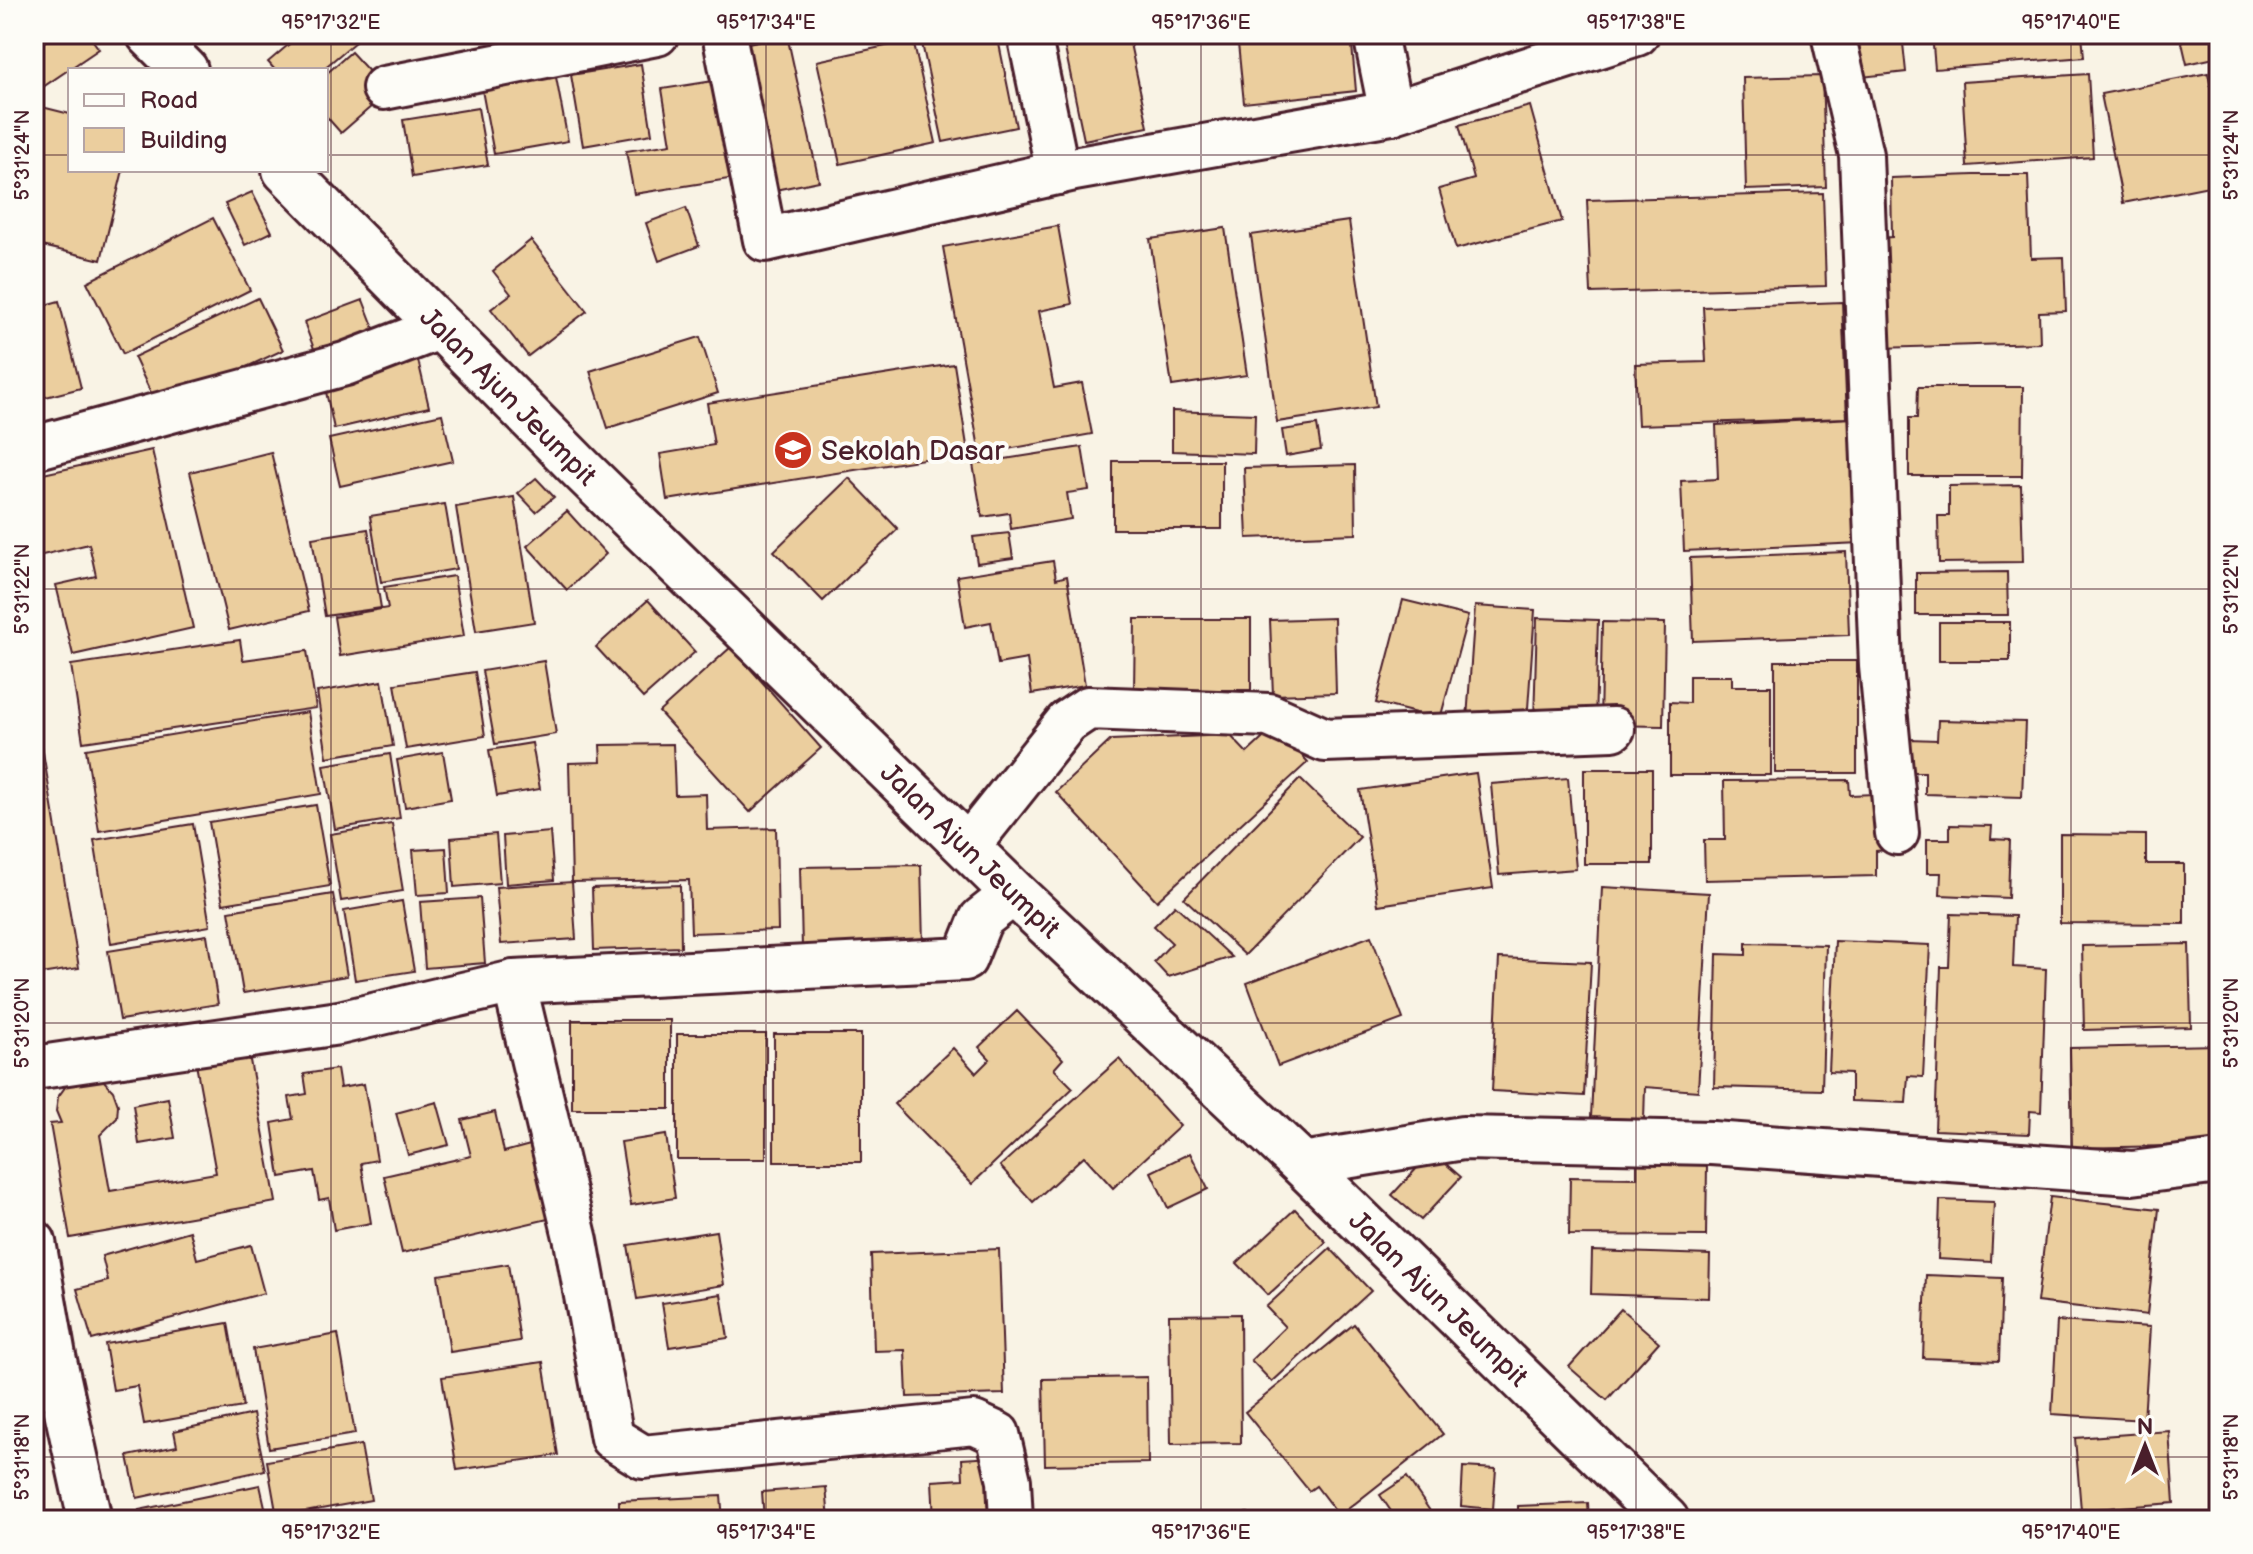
<svg xmlns="http://www.w3.org/2000/svg" width="2253" height="1554" viewBox="0 0 2253 1554" font-family="'Balsamiq Sans',sans-serif">
<rect width="100%" height="100%" fill="#f9f3e5"/>
<filter id="ink" filterUnits="userSpaceOnUse"><feTurbulence type="fractalNoise" baseFrequency=".0125" numOctaves="2"/><feDisplacementMap in="SourceGraphic" scale="16" xChannelSelector="R" yChannelSelector="G"/><feConvolveMatrix kernelMatrix="1 2 1 2 8 2 1 2 1" color-interpolation-filters="sRGB"/></filter>
<g filter="url(#ink)">
<g fill="#ebce9e" stroke="#4a1f2b" stroke-width="2">
<polygon points="56,34 88,34 99,49 34,93 34,49"/>
<polygon points="301,34 348,34 355,42 322,70 275,70 268,62"/>
<polygon points="920,34 997,34 1016,127 943,142"/>
<polygon points="1062,34 1128,34 1148,127 1084,140"/>
<polygon points="1237,34 1351,34 1356,91 1244,103"/>
<polygon points="1857,34 1902,34 1906,72 1862,77"/>
<polygon points="1932,34 2082,34 2084,57 1935,69"/>
<polygon points="2180,34 2219,34 2219,57 2187,64"/>
<polygon points="787,35 819,181 775,190 743,44"/>
<polygon points="913,40 936,143 840,164 817,61"/>
<polygon points="351,52 388,92 341,133 326,116 326,74"/>
<polygon points="641,64 652,134 583,146 571,75"/>
<polygon points="2208,73 2219,129 2219,184 2123,203 2101,94"/>
<polygon points="2088,74 2093,157 1967,166 1962,82"/>
<polygon points="1822,76 1826,187 1746,190 1743,78"/>
<polygon points="556,77 568,141 494,154 482,90"/>
<polygon points="720,80 735,178 634,194 626,151 671,144 662,89"/>
<polygon points="34,105 70,114 70,170 123,170 101,260 34,244"/>
<polygon points="1530,106 1562,221 1456,249 1439,189 1474,179 1459,125"/>
<polygon points="478,108 488,165 412,177 403,120"/>
<polygon points="1974,175 2028,175 2031,258 2064,257 2066,311 2039,312 2040,343 1880,348 1876,238 1892,237 1891,178"/>
<polygon points="252,192 272,232 245,245 225,204"/>
<polygon points="1823,193 1826,286 1591,293 1587,200"/>
<polygon points="686,208 699,246 659,261 646,223"/>
<polygon points="213,218 250,290 123,354 87,282"/>
<polygon points="1349,221 1376,407 1277,422 1251,235"/>
<polygon points="1058,226 1072,304 1039,311 1054,388 1082,383 1092,434 980,454 943,247"/>
<polygon points="1225,228 1247,375 1172,386 1150,239"/>
<polygon points="531,240 587,311 528,356 491,309 511,294 493,271"/>
<polygon points="258,298 283,350 158,408 134,357"/>
<polygon points="363,300 375,331 316,354 304,322"/>
<polygon points="59,301 81,388 34,400 34,308"/>
<polygon points="1842,302 1847,418 1638,425 1635,364 1706,362 1703,307"/>
<polygon points="700,337 718,393 608,428 590,371"/>
<polygon points="417,356 429,407 334,429 323,378"/>
<polygon points="954,364 968,452 667,500 660,454 714,445 707,403"/>
<polygon points="1918,387 2023,387 2022,476 1909,476 1909,418 1917,418"/>
<polygon points="1172,411 1255,414 1254,454 1172,451"/>
<polygon points="442,414 453,461 340,486 329,439"/>
<polygon points="1855,418 1860,543 1684,551 1681,481 1718,479 1716,425"/>
<polygon points="1317,425 1321,450 1286,456 1282,430"/>
<polygon points="1082,447 1089,490 1067,493 1071,519 1011,529 1009,513 982,517 973,464"/>
<polygon points="152,450 193,628 73,655 56,585 96,576 89,544 34,557 34,476"/>
<polygon points="271,452 309,611 229,630 190,472"/>
<rect x="1113" y="461" width="109" height="68"/>
<polygon points="1355,465 1356,534 1247,538 1244,468"/>
<polygon points="536,478 554,497 536,512 518,493"/>
<polygon points="849,478 898,529 823,601 774,551"/>
<polygon points="2021,485 2023,562 1939,563 1938,516 1949,516 1949,486"/>
<polygon points="514,497 534,622 476,631 456,507"/>
<polygon points="445,504 456,569 381,582 370,516"/>
<polygon points="567,511 606,554 567,590 527,546"/>
<polygon points="368,529 381,608 325,616 312,538"/>
<polygon points="1009,533 1013,558 977,563 973,537"/>
<polygon points="1846,552 1849,635 1693,641 1690,558"/>
<polygon points="1053,561 1056,579 1067,576 1085,685 1032,694 1027,659 998,664 991,622 965,627 957,576"/>
<polygon points="2007,572 2008,615 1916,615 1916,573"/>
<polygon points="454,576 464,636 340,656 334,617 388,608 384,587"/>
<polygon points="648,600 695,652 643,698 596,647"/>
<polygon points="1403,600 1468,616 1440,719 1376,703"/>
<polygon points="1475,606 1535,610 1527,722 1467,719"/>
<polygon points="1334,618 1336,693 1273,695 1270,620"/>
<polygon points="1537,618 1598,620 1595,723 1534,722"/>
<polygon points="1135,619 1251,619 1251,690 1134,690"/>
<polygon points="1602,622 1665,623 1663,726 1600,725"/>
<rect x="1939" y="622" width="71" height="39"/>
<polygon points="34,634 42,672 34,673"/>
<polygon points="240,640 243,660 307,651 316,708 83,742 71,665"/>
<polygon points="731,647 821,748 750,812 659,712"/>
<polygon points="544,661 556,734 495,744 482,671"/>
<rect x="1775" y="661" width="82" height="112"/>
<polygon points="475,672 485,736 406,749 395,684"/>
<polygon points="1689,676 1732,676 1732,686 1771,686 1771,775 1670,775 1670,702 1689,703"/>
<polygon points="382,681 393,746 327,757 317,692"/>
<polygon points="34,698 79,968 34,975"/>
<polygon points="308,712 321,794 99,831 86,749"/>
<polygon points="1938,720 2025,722 2022,797 1925,794 1925,772 1908,772 1909,739 1937,740"/>
<polygon points="1275,727 1308,762 1157,901 1056,792 1111,740 1230,735 1247,753"/>
<polygon points="532,743 540,789 497,796 489,750"/>
<polygon points="673,744 675,795 706,794 707,830 776,828 778,930 691,933 689,880 572,882 569,763 601,762 600,745"/>
<polygon points="443,752 451,799 405,807 397,760"/>
<polygon points="390,754 400,818 335,829 324,765"/>
<rect x="1584" y="769" width="68" height="95"/>
<polygon points="1476,773 1493,888 1378,905 1360,790"/>
<polygon points="1568,778 1576,869 1499,875 1491,784"/>
<polygon points="1300,779 1360,837 1245,955 1184,898"/>
<polygon points="1849,780 1850,795 1875,794 1887,850 1876,851 1876,876 1705,880 1704,840 1725,840 1724,781"/>
<polygon points="316,805 330,886 223,904 209,822"/>
<polygon points="193,824 210,926 111,943 94,840"/>
<polygon points="392,824 403,891 341,901 330,834"/>
<polygon points="1950,825 1992,826 1991,839 2010,840 2008,898 1940,895 1941,873 1927,873 1927,839 1950,839"/>
<polygon points="550,832 554,880 506,884 503,836"/>
<polygon points="496,834 500,883 454,887 451,838"/>
<polygon points="2060,834 2146,835 2146,864 2184,864 2184,924 2060,923"/>
<polygon points="446,848 449,893 417,895 413,850"/>
<polygon points="921,865 923,945 802,948 800,867"/>
<polygon points="572,882 576,939 501,944 496,887"/>
<polygon points="680,885 681,947 594,950 592,888"/>
<polygon points="1602,887 1709,893 1698,1091 1645,1087 1644,1120 1591,1117"/>
<polygon points="333,894 347,976 243,993 229,911"/>
<polygon points="480,898 485,963 425,968 420,902"/>
<polygon points="402,901 414,971 355,980 344,911"/>
<polygon points="1175,905 1232,957 1168,977 1154,962 1172,943 1154,926"/>
<polygon points="1951,914 2015,916 2013,967 2046,969 2041,1112 2030,1111 2029,1134 1935,1130 1941,967 1949,967"/>
<polygon points="207,935 218,1004 120,1020 108,951"/>
<polygon points="1371,936 1403,1019 1278,1066 1247,983"/>
<polygon points="1835,941 1930,945 1923,1077 1908,1076 1906,1103 1851,1101 1851,1073 1829,1072"/>
<polygon points="1746,943 1826,945 1822,1090 1714,1087 1717,954 1746,955"/>
<polygon points="2189,944 2191,1027 2084,1030 2082,946"/>
<polygon points="1499,958 1591,962 1584,1096 1492,1091"/>
<polygon points="1017,1011 1063,1059 1054,1069 1073,1088 972,1184 894,1104 953,1048 976,1073 990,1059 979,1047"/>
<rect x="572" y="1020" width="98" height="89"/>
<rect x="677" y="1034" width="89" height="125"/>
<rect x="774" y="1034" width="87" height="128"/>
<polygon points="2219,1045 2219,1145 2072,1148 2070,1048"/>
<polygon points="249,1055 276,1202 70,1238 50,1124 61,1123 56,1111 58,1097 66,1086 77,1078 91,1077 104,1081 113,1091 118,1105 117,1118 100,1135 110,1191 216,1173 196,1064"/>
<polygon points="1119,1059 1180,1126 1113,1188 1084,1156 1033,1202 1000,1166"/>
<polygon points="337,1069 340,1088 364,1084 377,1160 361,1163 371,1223 334,1230 329,1198 319,1200 314,1171 280,1177 272,1123 293,1119 289,1097 307,1094 304,1074"/>
<polygon points="168,1098 175,1138 139,1144 133,1105"/>
<polygon points="437,1102 449,1145 408,1155 396,1113"/>
<polygon points="495,1112 504,1152 530,1145 548,1219 402,1253 384,1176 471,1156 462,1120"/>
<polygon points="666,1135 675,1198 631,1205 621,1142"/>
<polygon points="1432,1152 1461,1177 1421,1220 1392,1195"/>
<polygon points="1190,1153 1208,1189 1168,1208 1151,1172"/>
<polygon points="1637,1164 1707,1165 1706,1236 1569,1235 1570,1177 1637,1178"/>
<polygon points="2050,1197 2159,1209 2147,1315 2037,1302"/>
<polygon points="1940,1200 1994,1202 1991,1262 1938,1259"/>
<polygon points="1295,1209 1326,1242 1268,1295 1237,1263"/>
<polygon points="190,1231 197,1259 251,1245 264,1293 92,1340 77,1289 108,1281 102,1256"/>
<polygon points="716,1231 724,1285 637,1299 628,1245"/>
<polygon points="1330,1248 1371,1291 1272,1382 1251,1360 1285,1327 1266,1307"/>
<polygon points="999,1249 1004,1394 907,1397 905,1350 874,1351 871,1254"/>
<polygon points="1592,1251 1710,1255 1709,1298 1591,1294"/>
<polygon points="508,1264 520,1341 450,1352 438,1275"/>
<polygon points="1926,1275 2002,1278 1999,1361 1923,1358"/>
<polygon points="721,1294 728,1338 669,1347 662,1303"/>
<polygon points="1621,1309 1659,1342 1607,1400 1569,1367"/>
<polygon points="1240,1314 1241,1443 1171,1444 1169,1315"/>
<polygon points="2057,1321 2150,1327 2144,1420 2052,1414"/>
<polygon points="228,1323 243,1407 144,1424 137,1386 113,1390 105,1344"/>
<polygon points="1354,1324 1443,1434 1339,1516 1316,1486 1309,1491 1245,1412"/>
<polygon points="338,1334 355,1434 269,1448 253,1349"/>
<polygon points="543,1362 558,1455 457,1470 442,1377"/>
<polygon points="1147,1377 1148,1463 1045,1465 1043,1379"/>
<polygon points="253,1414 265,1470 137,1498 128,1456 177,1446 174,1431"/>
<polygon points="2169,1431 2174,1503 2081,1510 2075,1438"/>
<polygon points="361,1445 371,1500 277,1517 267,1461"/>
<polygon points="993,1457 997,1520 934,1520 932,1481 963,1479 962,1459"/>
<polygon points="1463,1467 1496,1469 1493,1509 1461,1506"/>
<polygon points="1407,1477 1430,1511 1417,1520 1397,1520 1380,1495"/>
<polygon points="260,1485 268,1520 142,1520 139,1510"/>
<polygon points="826,1487 829,1520 764,1520 762,1492"/>
<polygon points="721,1496 723,1520 619,1520 619,1501"/>
<polygon points="1588,1503 1589,1520 1518,1520 1518,1506"/>
<polygon points="1248,1513 1249,1520 1172,1520 1172,1518"/>
</g>
<g fill="none" stroke-linecap="round" stroke-linejoin="round">
<g stroke="#4a1f2b" stroke-width="48">
<g id="minor">
<polyline points="724,34 765,240 1074,169 1391,113 1637,34"/>
<polyline points="1029,34 1058,173"/>
<polyline points="1375,34 1391,113"/>
<polyline points="1833,34 1861,155 1881,666 1897,833"/>
<polyline points="384,88 657,34"/>
<polyline points="34,448 345,364 442,327"/>
<polyline points="969,845 1067,722 1088,708 1269,715 1325,740 1613,729"/>
<polyline points="514,982 576,1241 612,1438 643,1457 974,1423 998,1434 1009,1481 1011,1520"/>
<polyline points="34,1068 339,1023 514,982 965,959 981,919 1014,893"/>
<polyline points="1302,1164 1463,1138 1712,1143 2132,1173 2219,1162"/>
<polyline points="34,1242 54,1356 90,1520"/>
</g>
</g>
<g stroke="#4a1f2b" stroke-width="50">
<g id="tertiary">
<polyline points="149,34 185,70"/>
<path id="s1" d="M285,170l300,303 429,420 288,271 364,356"/>
</g>
</g>
<use href="#minor" stroke="#fdfcf7" stroke-width="42"/>
<use href="#tertiary" stroke="#fdfcf7" stroke-width="44"/>
</g>
</g>
<path fill="none" stroke="#4a1f2b" stroke-width="2" stroke-opacity="0.45" d="M331,34v1486M766,34v1486M1201,34v1486M1636,34v1486M2071,34v1486M34,155h36M326,155h1893M34,589h2185M34,1023h2185M34,1457h2185"/>
<defs>
<g id="school-disc" transform="scale(2)"><circle r="9.5" fill="#c8321e" stroke="#fdfcf7"/><path d="M0-5L7-2L0 1L-7-2ZM-4 1L0 2.5L4 1V4Q0 6-4 4Z" fill="#fff"/></g>
</defs>
<g fill-rule="evenodd">
<use href="#school-disc" x="793" y="450"/>
</g>
<g text-anchor="middle" stroke-width="8" stroke-linejoin="round" paint-order="stroke">
<g font-size="28" fill="#4a1f2b" stroke="#fdfcf7">
<text dy="10" stroke="none"><textPath href="#s1" startOffset="318">Jalan Ajun Jeumpit</textPath></text>
<text dy="10" stroke="none"><textPath href="#s1" startOffset="966">Jalan Ajun Jeumpit</textPath></text>
<text dy="10" stroke="none"><textPath href="#s1" startOffset="1614">Jalan Ajun Jeumpit</textPath></text>
</g>
<g font-size="28" fill="#4a1f2b" stroke="#fdfcf7" text-anchor="start">
<text x="821" y="460">Sekolah Dasar</text>
</g>
</g>
<rect width="2253" height="1554" fill="none" stroke="#fdfcf7" stroke-width="88"/>
<rect x="68" y="68" width="260" height="104" fill="#fdfcf7" stroke="#b5a4a5" stroke-width="2"/>
<rect x="84" y="94" width="40" height="12" fill="#fdfcf7" stroke="#b5a4a5" stroke-width="2"/>
<text x="140" y="108" font-size="24" fill="#4a1f2b">Road</text>
<rect x="84" y="128" width="40" height="24" fill="#ebce9e" stroke="#b5a4a5" stroke-width="2"/>
<text x="140" y="148" font-size="24" fill="#4a1f2b">Building</text>
<g transform="translate(2145 1446)" stroke="#fdfcf7" stroke-width="6" paint-order="stroke">
<path d="M0-6L14 30L0 20L-14 30Z" fill="#4a1f2b"/>
<text y="-12" font-size="22" font-weight="bold" text-anchor="middle" fill="#4a1f2b">N</text>
</g>
<rect x="44" y="44" width="2165" height="1466" fill="none" stroke="#4a1f2b" stroke-width="3"/>
<g font-size="20" text-anchor="middle" fill="#4a1f2b">
<text x="331" y="29">95°17'32"E</text>
<text x="766" y="29">95°17'34"E</text>
<text x="1201" y="29">95°17'36"E</text>
<text x="1636" y="29">95°17'38"E</text>
<text x="2071" y="29">95°17'40"E</text>
<text transform="translate(22 155) rotate(-90)" y="7">5°31'24"N</text>
<text transform="translate(2231 155) rotate(-90)" y="7">5°31'24"N</text>
<text transform="translate(22 589) rotate(-90)" y="7">5°31'22"N</text>
<text transform="translate(2231 589) rotate(-90)" y="7">5°31'22"N</text>
<text transform="translate(22 1023) rotate(-90)" y="7">5°31'20"N</text>
<text transform="translate(2231 1023) rotate(-90)" y="7">5°31'20"N</text>
<text transform="translate(22 1457) rotate(-90)" y="7">5°31'18"N</text>
<text transform="translate(2231 1457) rotate(-90)" y="7">5°31'18"N</text>
<text x="331" y="1539">95°17'32"E</text>
<text x="766" y="1539">95°17'34"E</text>
<text x="1201" y="1539">95°17'36"E</text>
<text x="1636" y="1539">95°17'38"E</text>
<text x="2071" y="1539">95°17'40"E</text>
</g>
</svg>
